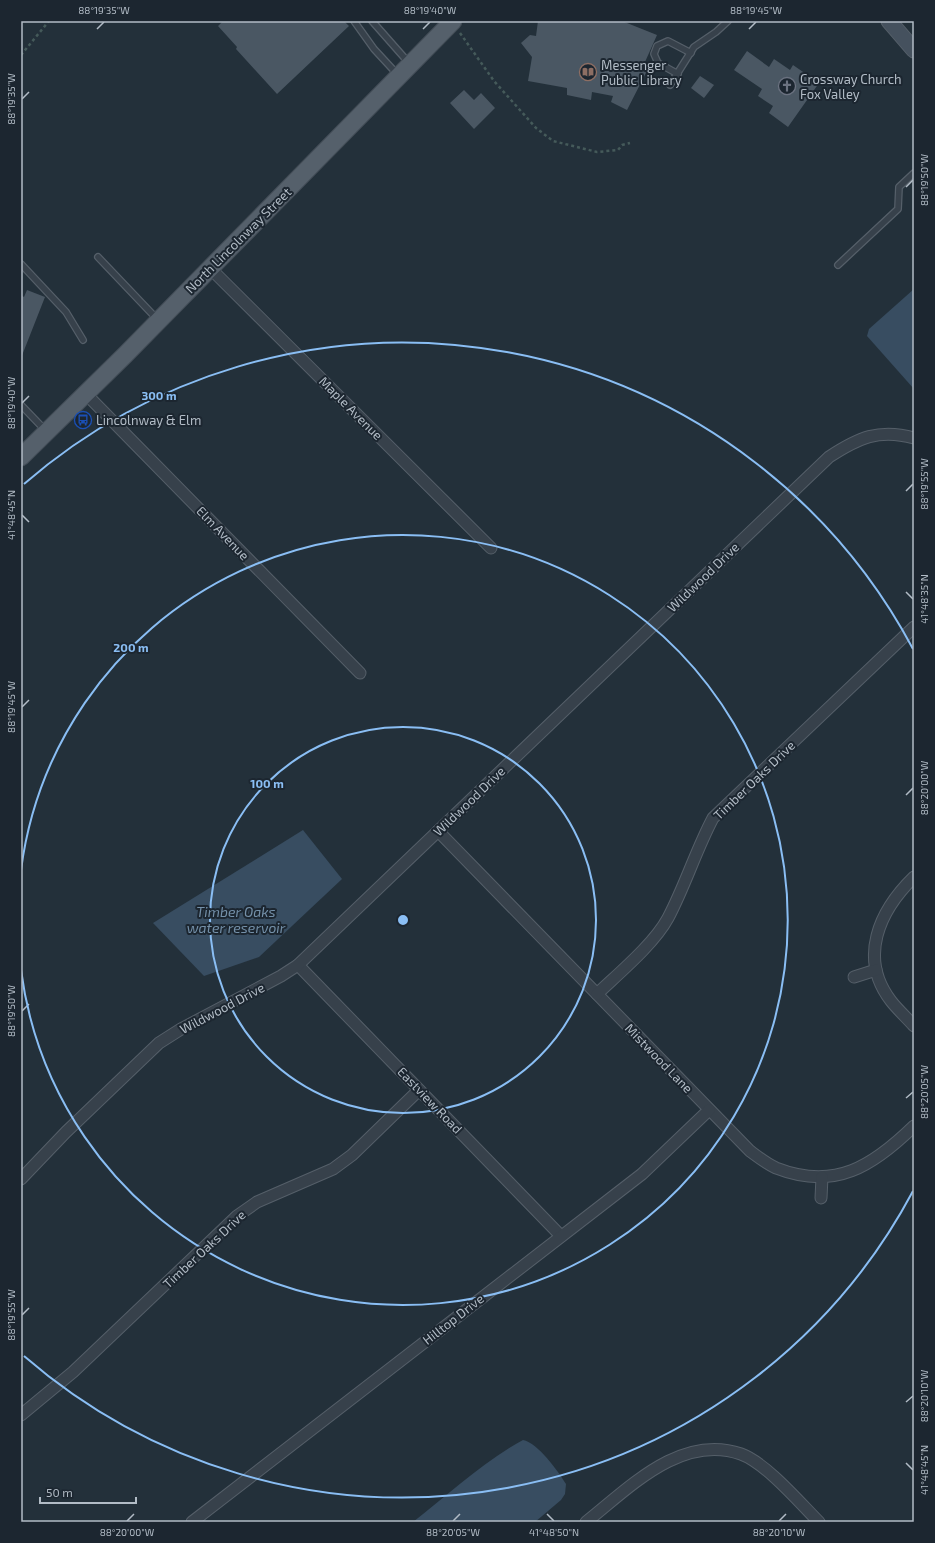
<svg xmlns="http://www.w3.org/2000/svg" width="935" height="1543" viewBox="0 0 935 1543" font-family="'Exo 2',sans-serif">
<rect width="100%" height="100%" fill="#23303a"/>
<g fill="#384d61">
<polygon points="914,289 914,389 867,336 869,329"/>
<polygon points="303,830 342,879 259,957 204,976 153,923"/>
<path d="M523,1440c15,3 35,31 43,44l-1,10 -4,6 -26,22h-122c36,-28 71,-61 110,-82z"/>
</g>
<g fill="#4a5763">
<polygon points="223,21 344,21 349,26 277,94 236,49 237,47 218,26"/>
<polygon points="538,21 622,21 657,35 645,62 651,63 627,110 611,102 613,96 592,92 591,100 567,95 567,88 528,81 532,57 521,43 530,35 536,36"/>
<polygon points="747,51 769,67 774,59 790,70 793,65 819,83 788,127 769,113 773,106 758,96 762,89 734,70"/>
<polygon points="700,76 714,85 704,98 691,88"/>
<polygon points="464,90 474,100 481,93 495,108 474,129 450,103"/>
<polygon points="27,290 45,297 21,358 21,295 24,297"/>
</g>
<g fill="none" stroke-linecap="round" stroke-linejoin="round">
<g stroke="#555f69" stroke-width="8">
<g id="lane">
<polyline points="354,21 374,49 398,75"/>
<polyline points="372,21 409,63"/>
<polyline points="678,74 658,63 654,54 657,46 668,41 691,53"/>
<polyline points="670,85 694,47 716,32 728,21"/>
<polyline points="98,257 157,319"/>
<polyline points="21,264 66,312 83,340"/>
<polyline points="838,265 898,209 899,187 914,173"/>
<polyline points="21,405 45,430"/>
</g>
</g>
<g stroke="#555f69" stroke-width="13">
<g id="street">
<polyline points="210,268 491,548"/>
<polyline points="86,394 360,673"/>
<path d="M438,831l312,320c8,6 17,13 26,17 59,23 97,-2 138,-42"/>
<path d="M914,877c-35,34 -56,81 -23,124 7,9 16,17 23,25"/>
<polyline points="298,965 561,1236"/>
<polyline points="854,977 876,970"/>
<path d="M597,994c22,-21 57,-50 71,-76 17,-32 28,-68 45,-100l201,-191"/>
<path d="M21,1179l45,-47 93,-89 22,-14 100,-53 17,-11 531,-508c29,-19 50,-29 85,-19"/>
<polyline points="821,1198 822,1177"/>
<polyline points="21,1415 73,1372 237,1216 257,1202 333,1169 352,1155 419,1090"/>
<polyline points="192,1522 642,1174 709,1110"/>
<path d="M586,1522c43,-34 95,-89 155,-68 25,9 59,49 78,68"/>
</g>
</g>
<g stroke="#555f69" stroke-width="17">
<polyline id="secondary" points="889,21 914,50"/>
</g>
<g stroke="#434d57" stroke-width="19">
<polyline id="primary" points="21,457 125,355 453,21"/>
</g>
<g stroke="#455a5a" stroke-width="2.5" stroke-dasharray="3 3" stroke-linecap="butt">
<polyline points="460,33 494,81 536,128 553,141 597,152 618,150 622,145 630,143"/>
<polyline points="21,55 49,21"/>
</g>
<use href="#lane" stroke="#37414b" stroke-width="5.5"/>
<use href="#street" stroke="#37414b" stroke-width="11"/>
<use href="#secondary" stroke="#45515e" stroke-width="15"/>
<use href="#primary" stroke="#55606b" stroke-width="17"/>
</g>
<path fill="none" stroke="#b2bcc6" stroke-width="1.5" d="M97,29l7,-7M423,29l7,-7M749,29l7,-7M22,99l7,-7M906,187l7,-7M22,403l7,-7M906,491l7,-7M22,515l7,7M906,592l7,7M22,707l7,-7M906,795l7,-7M22,1011l7,-7M906,1098l7,-6M22,1315l7,-7M906,1402l7,-6M906,1463l7,7M547,1514l7,7M127,1521l7,-7M453,1521l7,-7M779,1521l7,-7"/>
<g fill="none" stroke="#8abef4" stroke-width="2">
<circle cx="403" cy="920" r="193"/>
<path d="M21 870A385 385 0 1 1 21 970"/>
<path d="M913 1191A578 578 0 0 1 24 1356M24 484A578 578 0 0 1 913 649"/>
</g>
<defs>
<g id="library-ring" transform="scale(0.9)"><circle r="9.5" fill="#1c2630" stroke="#8d6e63" stroke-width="1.5"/><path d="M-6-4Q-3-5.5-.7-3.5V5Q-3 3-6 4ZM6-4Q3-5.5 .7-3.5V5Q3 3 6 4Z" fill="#8d6e63"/></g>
<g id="church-ring" transform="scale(0.9)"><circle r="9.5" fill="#1c2630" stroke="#6b7280" stroke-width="1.5"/><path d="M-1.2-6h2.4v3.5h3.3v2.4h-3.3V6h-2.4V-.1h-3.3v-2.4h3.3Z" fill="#6b7280"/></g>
<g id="bus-ring" transform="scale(0.9)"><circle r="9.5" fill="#1c2630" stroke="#1a4fb4" stroke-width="1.5"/><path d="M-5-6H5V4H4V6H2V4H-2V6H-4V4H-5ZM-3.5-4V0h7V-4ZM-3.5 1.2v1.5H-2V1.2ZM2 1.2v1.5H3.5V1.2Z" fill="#1a4fb4"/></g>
</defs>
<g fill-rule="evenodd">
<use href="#library-ring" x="588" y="72"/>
<use href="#church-ring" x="787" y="86"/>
<use href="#bus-ring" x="83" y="420"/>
</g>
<g text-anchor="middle" stroke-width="4" stroke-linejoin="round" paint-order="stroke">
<g font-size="13" fill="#b2bcc6" stroke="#1c2630" text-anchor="start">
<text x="601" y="70">Messenger<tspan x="601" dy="15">Public Library</tspan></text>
<text x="800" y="84">Crossway Church<tspan x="800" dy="15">Fox Valley</tspan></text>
<text x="96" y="425">Lincolnway &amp; Elm</text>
</g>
<g font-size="13" fill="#b2bcc6" stroke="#1c2630">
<text transform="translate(238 240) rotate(-45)" y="5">North Lincolnway Street</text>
<text transform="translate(351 408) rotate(45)" y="5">Maple Avenue</text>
<text transform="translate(223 533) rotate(46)" y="5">Elm Avenue</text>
<text transform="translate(703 577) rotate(-44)" y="5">Wildwood Drive</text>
<text transform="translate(754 780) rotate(-44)" y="5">Timber Oaks Drive</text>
<text transform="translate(469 801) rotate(-44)" y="5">Wildwood Drive</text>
<text transform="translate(222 1008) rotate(-28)" y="5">Wildwood Drive</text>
<text transform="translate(659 1058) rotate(46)" y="5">Mistwood Lane</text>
<text transform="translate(430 1100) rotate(46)" y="5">Eastview Road</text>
<text transform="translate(204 1249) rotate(-43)" y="5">Timber Oaks Drive</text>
<text transform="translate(453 1319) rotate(-38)" y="5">Hilltop Drive</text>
</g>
<g font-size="14" font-style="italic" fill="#7490a9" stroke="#1c2630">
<text x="236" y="917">Timber Oaks<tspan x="236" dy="16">water reservoir</tspan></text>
</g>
</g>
<circle cx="403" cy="920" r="6" fill="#8abef4" stroke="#1c2630" stroke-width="2"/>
<g font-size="12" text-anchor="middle" font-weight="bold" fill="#8abef4" stroke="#1c2630" stroke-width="4" stroke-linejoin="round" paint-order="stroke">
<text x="159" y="400">300 m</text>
<text x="131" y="652">200 m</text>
<text x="267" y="788">100 m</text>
</g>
<rect width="935" height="1543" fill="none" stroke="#1c2630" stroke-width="44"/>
<path d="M40 1497v6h96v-6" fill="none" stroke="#b2bcc6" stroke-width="2"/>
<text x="46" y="1497" font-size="12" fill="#b2bcc6" stroke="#1c2630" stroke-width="3" paint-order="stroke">50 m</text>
<rect x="22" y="22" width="891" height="1499" fill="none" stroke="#b2bcc6" stroke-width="1.5"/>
<g font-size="10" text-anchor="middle" fill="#b2bcc6">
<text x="104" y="14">88°19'35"W</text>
<text x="430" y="14">88°19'40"W</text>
<text x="756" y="14">88°19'45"W</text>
<text transform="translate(11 99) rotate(-90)" y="4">88°19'35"W</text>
<text transform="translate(924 180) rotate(-90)" y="4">88°19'50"W</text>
<text transform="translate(11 403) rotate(-90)" y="4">88°19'40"W</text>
<text transform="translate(924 484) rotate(-90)" y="4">88°19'55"W</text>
<text transform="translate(11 515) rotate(-90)" y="4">41°48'45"N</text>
<text transform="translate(924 599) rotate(-90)" y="4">41°48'35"N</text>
<text transform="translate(11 707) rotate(-90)" y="4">88°19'45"W</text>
<text transform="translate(924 788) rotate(-90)" y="4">88°20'00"W</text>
<text transform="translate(11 1011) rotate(-90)" y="4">88°19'50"W</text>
<text transform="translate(924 1092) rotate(-90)" y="4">88°20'05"W</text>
<text transform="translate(11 1315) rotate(-90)" y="4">88°19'55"W</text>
<text transform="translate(924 1396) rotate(-90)" y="4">88°20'10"W</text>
<text transform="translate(924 1470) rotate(-90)" y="4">41°48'45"N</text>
<text x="127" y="1536">88°20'00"W</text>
<text x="453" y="1536">88°20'05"W</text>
<text x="554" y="1536">41°48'50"N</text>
<text x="779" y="1536">88°20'10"W</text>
</g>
</svg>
